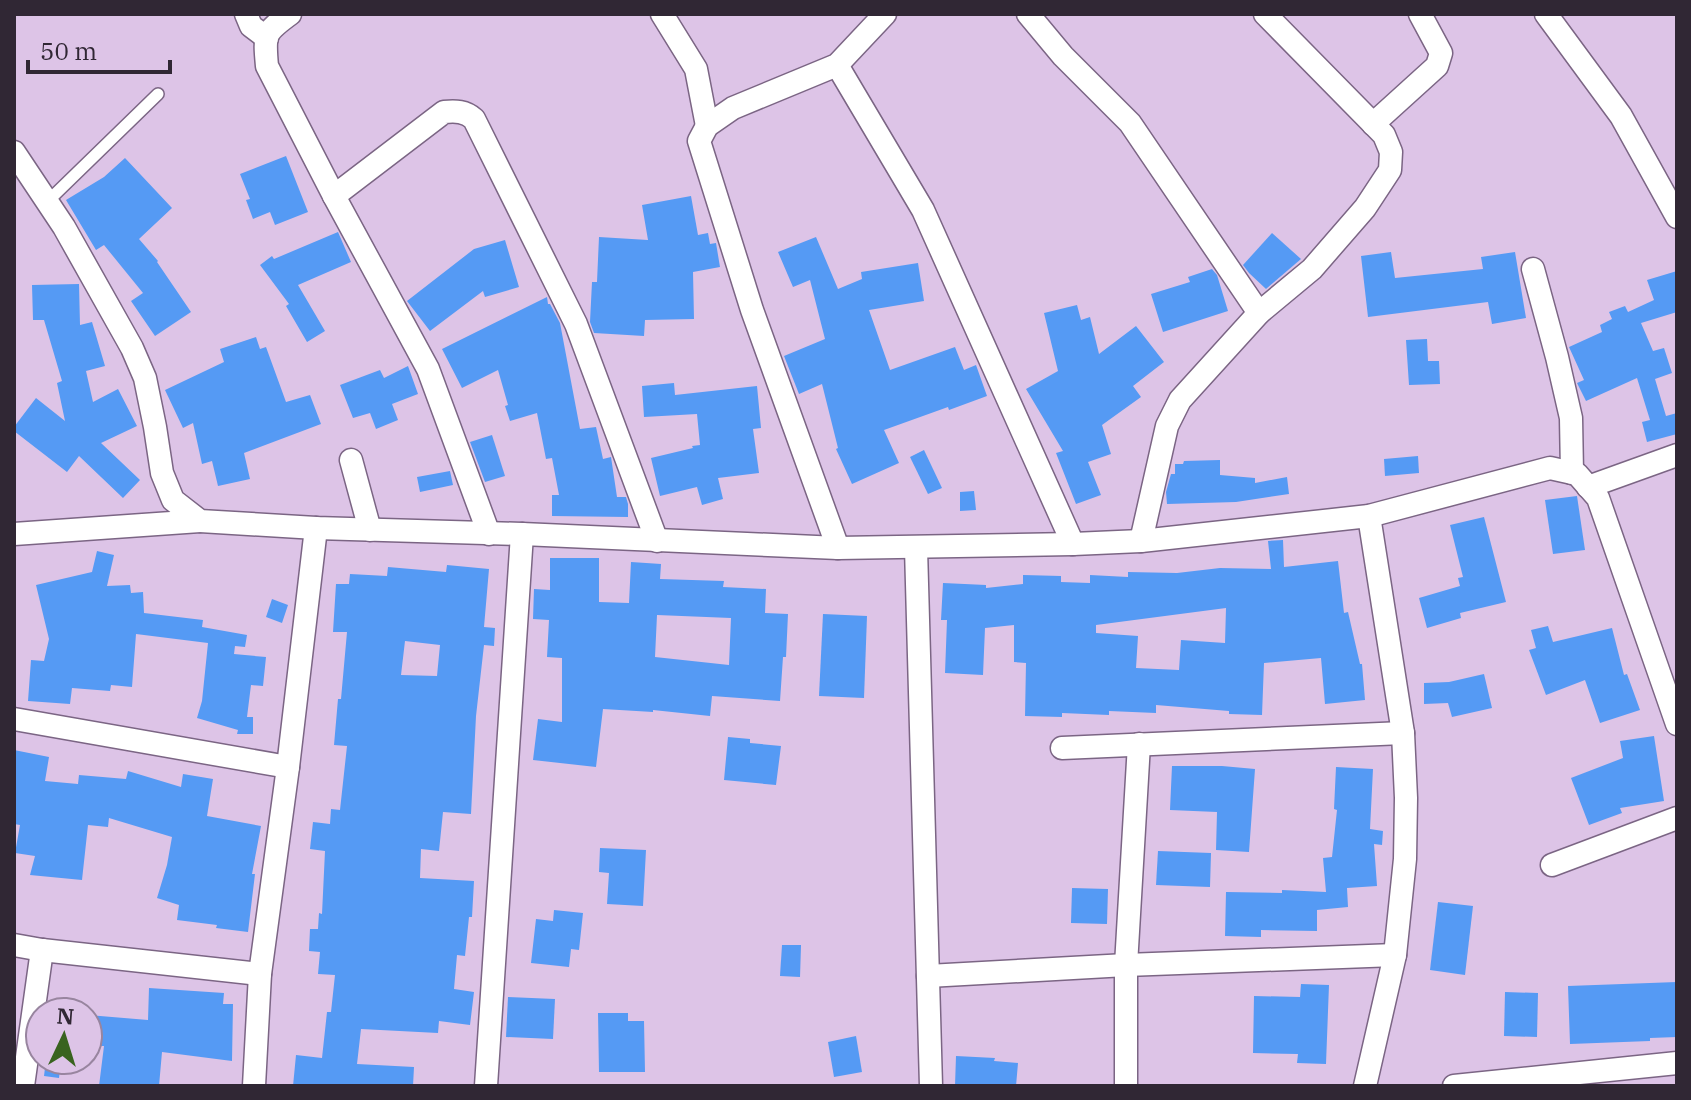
<svg xmlns="http://www.w3.org/2000/svg" width="1691" height="1100" viewBox="0 0 1691 1100" font-family="'IBM Plex Serif',serif">
<rect width="100%" height="100%" fill="#ddc4e7"/>
<g fill="#559af4" fill-rule="evenodd">
<polygon points="286,156 308,212 275,225 270,212 253,219 246,200 250,199 240,174"/>
<polygon points="125,158 172,208 139,239 158,261 157,262 191,312 155,336 131,301 143,293 104,245 96,250 66,200 104,177"/>
<polygon points="691,196 698,235 708,233 710,244 716,243 720,267 693,272 694,319 645,320 644,336 594,333 590,322 592,282 597,282 599,237 648,240 642,205"/>
<polygon points="338,232 351,262 298,285 325,331 307,342 286,306 289,304 260,265 272,256 274,259"/>
<polygon points="1272,233 1301,259 1266,289 1249,273 1243,265"/>
<polygon points="816,237 838,289 862,279 861,272 918,263 924,301 869,310 890,370 955,347 964,370 976,365 987,396 949,410 948,407 884,430 899,463 852,484 836,449 838,448 822,384 799,394 784,356 825,339 810,280 793,287 778,252"/>
<polygon points="505,240 519,287 485,297 483,291 430,331 407,301 474,249"/>
<polygon points="1391,252 1395,278 1483,269 1481,257 1515,252 1526,318 1492,324 1488,302 1368,317 1361,256"/>
<polygon points="1212,269 1217,275 1228,311 1163,332 1151,294 1190,282 1188,277"/>
<polygon points="1677,271 1677,312 1641,323 1653,351 1664,348 1672,373 1655,379 1666,416 1677,413 1677,434 1647,442 1642,422 1650,420 1637,378 1586,401 1577,383 1584,380 1569,347 1602,332 1600,325 1612,319 1609,312 1625,306 1628,312 1654,300 1647,280"/>
<polygon points="79,284 80,325 92,322 105,366 86,371 93,402 118,389 137,426 101,443 140,480 123,498 79,456 67,472 14,431 14,427 36,398 65,421 57,383 62,381 44,320 33,320 32,285"/>
<polygon points="547,297 548,304 550,304 560,323 580,429 596,427 603,459 611,457 617,497 626,497 628,504 628,517 552,516 552,495 559,495 552,458 546,459 537,413 510,421 505,406 508,405 498,370 462,388 442,349"/>
<polygon points="1077,305 1081,320 1090,317 1099,354 1136,326 1164,362 1133,386 1141,397 1102,425 1111,454 1088,462 1101,495 1076,504 1056,453 1063,451 1026,389 1058,371 1044,313"/>
<polygon points="256,337 260,349 266,347 286,402 310,395 321,424 244,453 250,479 218,486 212,461 202,464 193,423 183,428 165,390 224,362 220,349"/>
<polygon points="1427,339 1428,361 1439,361 1440,384 1409,385 1406,340"/>
<polygon points="408,366 418,394 392,404 398,420 376,429 370,413 353,418 340,385 380,370 384,378"/>
<polygon points="674,383 675,395 757,386 761,428 753,429 759,473 718,478 723,499 702,505 697,487 660,496 651,458 693,448 692,446 700,445 697,414 644,417 642,386"/>
<polygon points="492,435 505,476 485,482 470,442"/>
<polygon points="924,450 942,488 928,494 910,457"/>
<polygon points="1418,456 1419,473 1385,476 1384,459"/>
<polygon points="1220,460 1220,475 1255,478 1255,483 1287,477 1289,494 1236,502 1167,504 1166,492 1171,474 1175,474 1175,464 1183,464 1184,461"/>
<polygon points="450,471 453,485 420,492 417,477"/>
<polygon points="974,491 976,510 960,511 960,492"/>
<polygon points="1577,496 1585,550 1553,554 1545,500"/>
<polygon points="1484,517 1506,602 1460,613 1461,618 1427,628 1419,598 1460,586 1458,578 1463,577 1450,525"/>
<path d="M1283,540l1,27 54,-6 6,52 4,-1 12,52h2l3,36 -40,4 -4,-46 -57,5 -2,52 -33,-1v-3l-73,-6v8l-47,-2v4l-47,-2v4l-37,-1 1,-53 -12,-1v-37l-29,3 -2,47 -38,-2 2,-53h-6l2,-37 43,2v3l37,-4v-9l38,1v6l29,1v-8l38,2v-5l49,1 43,-5 51,1 -3,-28zM1226,608l-1,35 -44,-3 -2,30 -43,-2 2,-32 -42,-3v-8z"/>
<polygon points="97,551 114,555 107,586 130,585 131,593 143,592 144,613 203,620 202,627 247,635 245,647 235,646 234,654 266,657 263,686 251,685 247,717 253,717 253,734 237,734 238,730 197,718 202,701 208,643 136,634 132,687 111,685 110,691 72,688 70,704 28,701 31,660 44,661 49,639 36,585 92,572"/>
<path d="M550,558h49v44l30,1 2,-41 30,2 -1,15 64,2 -1,6 43,2 -1,24 23,1 -2,43h-3l-3,44 -68,-5 -2,20 -57,-6v2l-50,-3 -7,58 -63,-7 5,-41 24,3v-64l-15,-1 2,-37 -16,-1 1,-30 16,1zM657,615l74,3 -2,47 -74,-8z"/>
<path d="M447,565l42,4 -5,58 11,1 -1,18 -10,-1 -8,71 -5,98 -28,-2 -4,39 -18,-2 -1,29 54,3 -2,36h-3l-4,39 -8,-1 -3,34 20,3 -4,33 -31,-4 -1,12 -77,-4 -4,35 57,3 -1,19h-120l3,-31 26,3 5,-46h4l4,-37 -17,-1 2,-22 -11,-1 1,-22h8l1,-16 3,1 3,-63 -15,-2 3,-27 17,2 1,-15 9,1 7,-64 -13,-1 4,-46h3l6,-67h-14l3,-48h13l1,-10 37,2 1,-9 58,5zM405,641l35,4 -3,31 -36,-1z"/>
<polygon points="272,599 288,605 282,623 266,617"/>
<polygon points="823,614 867,616 864,698 819,696"/>
<polygon points="1548,626 1553,642 1612,628 1624,675 1627,674 1640,710 1600,723 1585,680 1546,695 1529,650 1536,648 1531,630"/>
<polygon points="1484,674 1492,708 1452,717 1448,703 1424,704 1424,683 1449,682"/>
<polygon points="1654,736 1664,801 1620,808 1622,813 1589,825 1571,778 1623,758 1620,741"/>
<polygon points="728,737 750,739 750,743 781,746 776,785 724,780"/>
<polygon points="14,750 49,757 45,781 78,784 79,775 126,779 128,771 181,787 183,774 213,779 207,816 261,826 252,874 255,874 248,932 216,928 217,925 177,920 179,905 157,898 167,865 172,837 109,818 108,827 88,825 82,880 30,875 35,856 15,853 20,825 14,824"/>
<polygon points="1172,766 1222,766 1255,769 1249,852 1216,850 1217,812 1170,810"/>
<polygon points="1336,767 1373,769 1370,829 1383,831 1382,845 1374,844 1377,886 1347,888 1348,907 1317,910 1317,931 1261,930 1261,937 1225,936 1226,892 1282,893 1282,890 1326,892 1323,858 1332,857 1337,810 1334,809"/>
<polygon points="600,848 646,850 643,906 607,904 609,873 599,872"/>
<polygon points="1158,851 1211,853 1210,887 1156,885"/>
<polygon points="1072,888 1108,889 1107,924 1071,923"/>
<polygon points="1438,902 1473,906 1465,975 1430,970"/>
<polygon points="554,910 583,913 579,950 571,949 569,967 531,963 536,919 553,921"/>
<polygon points="782,945 801,945 800,977 780,976"/>
<polygon points="1677,982 1677,1037 1650,1038 1650,1041 1570,1044 1568,986"/>
<polygon points="1301,984 1329,985 1326,1064 1297,1063 1298,1054 1253,1053 1254,996 1300,997"/>
<polygon points="149,988 224,993 223,1004 233,1004 232,1061 162,1052 159,1086 99,1086 104,1046 97,1046 97,1043 88,1042 88,1015 148,1020"/>
<polygon points="1505,992 1538,993 1537,1037 1504,1036"/>
<polygon points="508,997 555,999 553,1039 506,1037"/>
<polygon points="598,1013 628,1013 628,1021 644,1021 645,1072 599,1072"/>
<polygon points="856,1036 862,1072 834,1077 828,1042"/>
<polygon points="956,1056 995,1058 994,1061 1018,1063 1016,1086 955,1086"/>
<polygon points="46,1060 61,1060 59,1078 44,1076"/>
</g>
<g fill="none" stroke-linecap="round" stroke-linejoin="round">
<g stroke="#7b6584" stroke-width="14">
<polyline id="service" points="47,202 158,94"/>
</g>
<g stroke="#7b6584" stroke-width="25">
<g id="minor">
<polyline points="246,14 251,26 267,38"/>
<path d="M290,14c-26,19 -26,20 -23,52l67,130 94,173 61,165"/>
<polyline points="662,14 696,69 707,126"/>
<polyline points="1028,14 1063,56 1130,123 1259,313"/>
<polyline points="1546,14 1621,116 1677,217"/>
<polyline points="837,65 923,210 1073,544"/>
<polyline points="1373,124 1437,66 1441,53 1420,14"/>
<polyline points="14,152 64,227 132,348 145,378 155,427 162,473 173,500 200,521 316,528 522,534 838,548 1073,544 1141,541 1369,516 1550,468 1577,474 1598,498 1677,724"/>
<path d="M334,196l110,-84c12,-1 21,-1 30,7l102,205 81,217"/>
<polyline points="1533,269 1557,357 1571,418 1572,473"/>
<polyline points="351,460 370,530"/>
<polyline points="1588,487 1677,455"/>
<polyline points="14,534 200,521"/>
<polyline points="1141,541 1167,426 1180,400 1259,313 1312,269 1365,208 1390,170 1391,152 1384,135 1265,14"/>
<polyline points="838,548 752,310 699,141 707,126 733,108 837,65 885,14"/>
<polyline points="916,548 931,1086"/>
<polyline points="14,719 288,767"/>
<polyline points="1062,748 1403,733"/>
<polyline points="1552,865 1677,818"/>
<polyline points="14,945 42,950 260,974"/>
<polyline points="928,976 1126,965 1395,955"/>
<polyline points="23,1086 42,950"/>
<polyline points="254,1086 260,974 288,767 316,528"/>
<polyline points="486,1086 522,534"/>
<polyline points="1126,1086 1126,965 1139,744"/>
<polyline points="1365,1086 1395,955 1405,859 1406,798 1403,733 1369,516"/>
<polyline points="1454,1086 1677,1063"/>
</g>
</g>
<use href="#service" stroke="#fff" stroke-width="11"/>
<use href="#minor" stroke="#fff" stroke-width="22"/>
</g>
<rect width="1691" height="1100" fill="none" stroke="#302734" stroke-width="32"/>
<g transform="translate(64 1036) rotate(4)"><circle r="38" fill="#ddc4e7" stroke="#98859f" stroke-width="2"/>
<path d="M0-6L14 30L0 20L-14 30Z" fill="#39631f"/>
<text y="-12" font-size="22" font-weight="bold" text-anchor="middle" fill="#302734">N</text>
</g>
<path d="M28 60v12h142v-12" fill="none" stroke="#302734" stroke-width="4"/>
<text x="40" y="60" font-size="24" fill="#302734" stroke="#ddc4e7" stroke-width="6" paint-order="stroke">50 m</text>
</svg>
